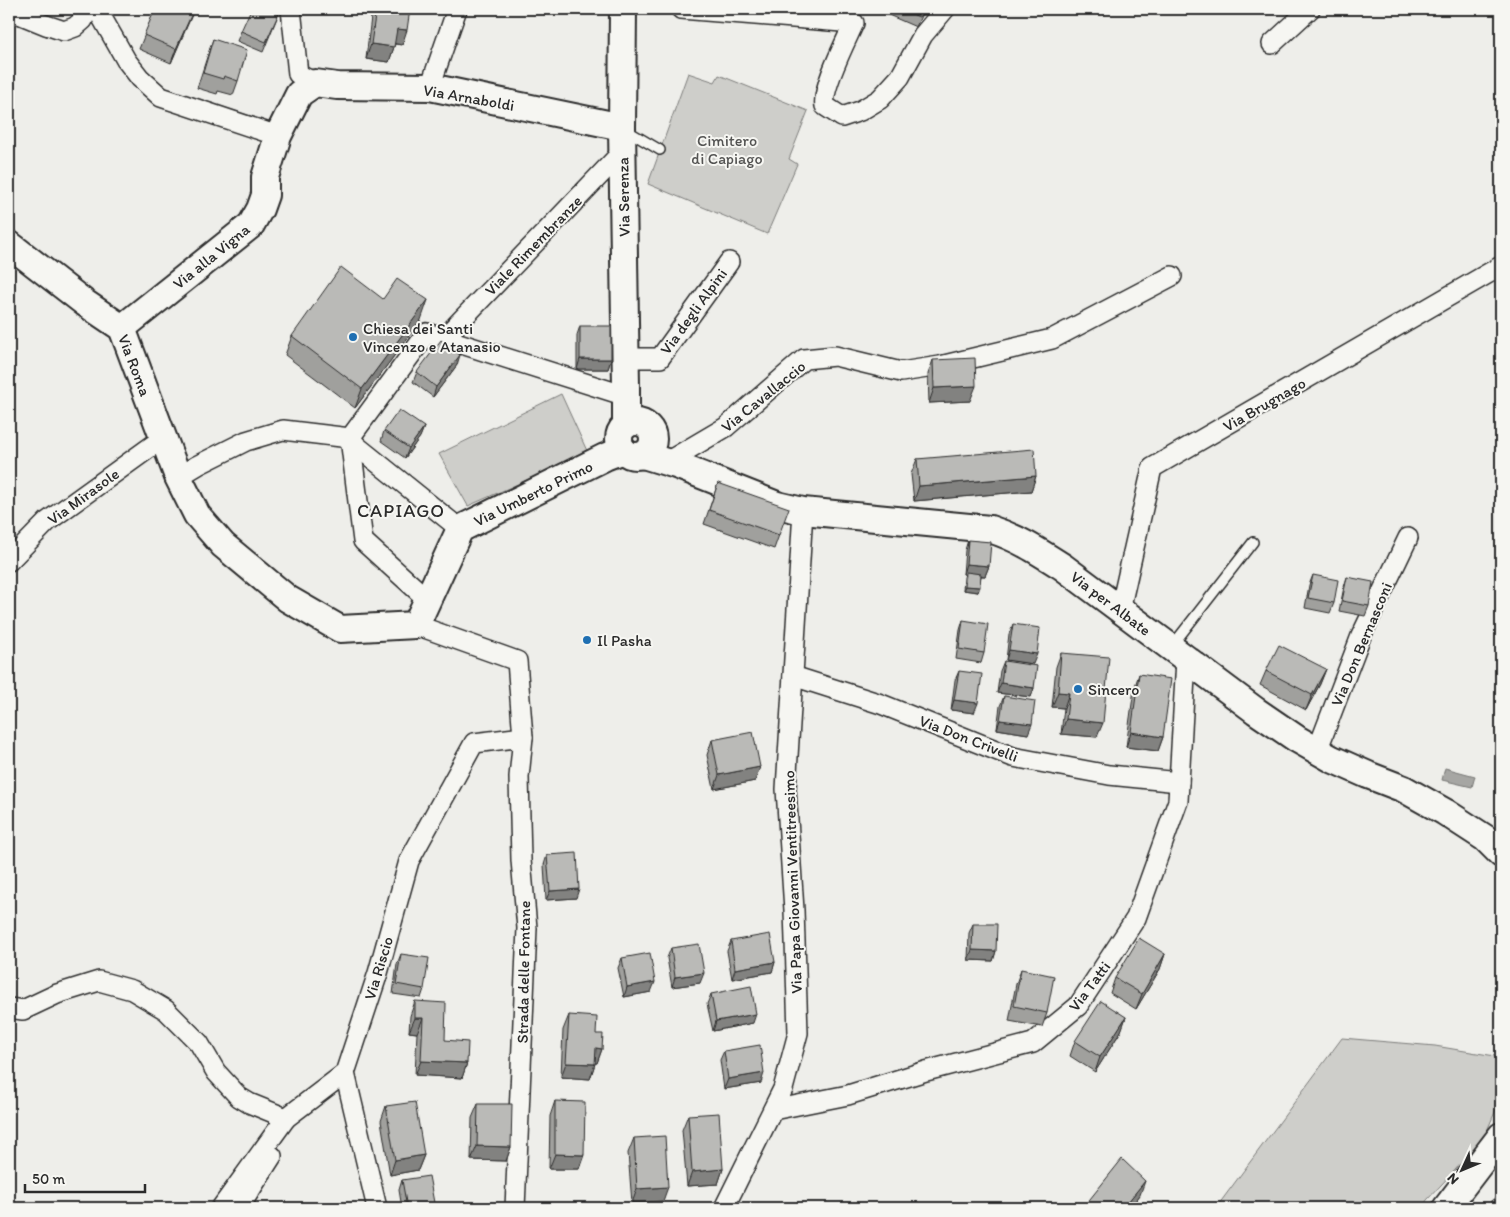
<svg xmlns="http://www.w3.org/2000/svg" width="1510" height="1217" viewBox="0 0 1510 1217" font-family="Itim,sans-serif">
<rect width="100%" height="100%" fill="#eeeeea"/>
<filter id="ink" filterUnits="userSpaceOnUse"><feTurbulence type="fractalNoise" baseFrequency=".02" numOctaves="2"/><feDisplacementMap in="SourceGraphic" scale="10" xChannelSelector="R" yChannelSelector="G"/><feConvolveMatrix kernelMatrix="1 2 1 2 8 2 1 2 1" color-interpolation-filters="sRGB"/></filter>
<g filter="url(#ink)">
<g fill="#cececa" stroke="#7c7c7a">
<polygon points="688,73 715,82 719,75 808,111 789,159 797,164 767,234 648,184"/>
<polygon points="561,394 588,453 468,506 439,454"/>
<polygon points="1342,1038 1435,1046 1501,1057 1501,1098 1483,1140 1427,1200 1422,1208 1216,1208"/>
</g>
<polygon fill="#a6a6a3" stroke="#757573" points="1445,768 1475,776 1472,787 1442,780"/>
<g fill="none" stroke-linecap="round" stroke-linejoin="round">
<g stroke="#2b2b2b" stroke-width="12">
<g id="lane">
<polyline points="626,130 660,150"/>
<polyline points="1172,646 1253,542"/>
</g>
</g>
<g stroke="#2b2b2b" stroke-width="22">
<g id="street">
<polyline points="97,9 126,60 140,78 161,97 278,136"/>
<polyline points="291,9 298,74 315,83"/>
<path d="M681,9l173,14c-8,18 -33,66 -29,83l17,11 18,-6 20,-12 20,-22 23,-42 22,-26"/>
<polyline points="14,12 46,25 64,31 75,27 83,20 88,9"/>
<polyline points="1272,44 1310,9"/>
<polyline points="430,87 457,9"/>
<polyline points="444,338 622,152"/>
<polyline points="626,358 660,358 729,262"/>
<polyline points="670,460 726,427 804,359 835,356 901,372 940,366 1052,339 1172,276"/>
<polyline points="178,477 198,465 246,441 283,430 350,438 358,447 460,529"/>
<polyline points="9,561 48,521 163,438"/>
<polyline points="428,600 363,541 350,438 427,333 626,396"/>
<polyline points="1120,610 1152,468 1501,266"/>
<polyline points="416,625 517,661 523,737 519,777 521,860 527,928 515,1208"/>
<polyline points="793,676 881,704 1013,757 1109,775 1179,782"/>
<polyline points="1317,751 1361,636 1408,538"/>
<polyline points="9,1008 23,1010 57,994 99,981 132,990 166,1010 199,1043 216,1072 239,1097 249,1103 286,1118"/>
<polyline points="345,1073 377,1208"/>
<polyline points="773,1110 848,1095 926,1071 1033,1043 1078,1006 1136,918 1178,801 1186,659"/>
<polyline points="221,1208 286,1118 345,1073 378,973 409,861 474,743 523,737"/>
<polyline points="246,1208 245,1207 244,1200 272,1156"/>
<polyline points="724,1208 783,1089 798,1033 794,910 786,789 803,511"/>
<polyline points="1499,1208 1501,1207"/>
</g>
</g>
<g stroke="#2b2b2b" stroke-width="30">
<g id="secondary">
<polyline points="623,9 622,127 626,386 626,425"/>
<polyline points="9,244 85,303 122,328 178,477 197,515 223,545 288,599 340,629 416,625 460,529 605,457 623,450"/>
<polyline points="122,328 251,225 260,209 265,195 265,177 278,136 299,94 315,83 337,86 430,87 622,127"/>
<circle cx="636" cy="439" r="17"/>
<path d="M643,455l33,10 101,40 26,6 187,18c28,9 48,22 73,38l193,144 41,28 35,20 36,16 36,14 41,23 40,26 16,16"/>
<polyline points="1446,1208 1501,1136"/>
</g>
</g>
<use href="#lane" stroke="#f6f6f2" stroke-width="9"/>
<use href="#street" stroke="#f6f6f2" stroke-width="19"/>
<use href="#secondary" stroke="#f6f6f2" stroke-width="26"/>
</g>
<g fill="#a0a09d" stroke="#2b2b2b">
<polygon points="155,9 194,9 171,63 139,49"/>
<polygon points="312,9 331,9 329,14 312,10"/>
<polygon points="374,9 410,9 402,45 395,44 389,62 366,59 371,17"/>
<polygon points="878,9 924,9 916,27 877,10"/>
<polygon points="279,13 263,52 237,41 241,31"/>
<polygon points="213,39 238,81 233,95 218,91 217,94 197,88 208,54"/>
<polygon points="383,299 421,320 355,408 285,355 292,336"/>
<polygon points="580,326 611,359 608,369 577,369 577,335"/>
<polygon points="933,360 970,401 929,403 928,374"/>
<polygon points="457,365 433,397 413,382 417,372"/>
<polygon points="424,427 420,437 405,458 381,441 384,431"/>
<polygon points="917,459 1036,476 1031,491 914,501 911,474"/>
<polygon points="718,483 779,535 774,549 704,524"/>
<polygon points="968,540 989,566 985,576 981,576 978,592 963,590 964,577 965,574 963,574 965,550"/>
<polygon points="1313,575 1334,603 1330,613 1305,608 1309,585"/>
<polygon points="1347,577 1369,606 1365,616 1339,611 1344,587"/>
<polygon points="963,620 984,653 981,663 956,659 960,630"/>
<polygon points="1013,624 1033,664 1006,660 1009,634"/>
<polygon points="1061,653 1097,737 1061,734 1064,708 1052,707 1056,667"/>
<polygon points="1004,661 1034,688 1031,697 997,693 1000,671"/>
<polygon points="1326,669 1320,684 1306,710 1260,685 1266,671"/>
<polygon points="959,671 974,713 951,710 955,680"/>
<polygon points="1139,674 1163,737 1158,751 1126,747 1134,689"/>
<polygon points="1004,696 1028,734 997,729 1000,706"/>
<polygon points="712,740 755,781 714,789 707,755"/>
<polygon points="547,855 576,898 546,900 544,865"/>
<polygon points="973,924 996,951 993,961 968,960 969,933"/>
<polygon points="731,941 775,962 772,972 732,979 727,951"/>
<polygon points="671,948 700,983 672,987 667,958"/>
<polygon points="401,954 424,989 421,998 393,994 397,964"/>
<polygon points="1165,954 1160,969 1136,1009 1110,993 1115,978"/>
<polygon points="622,958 651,992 624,997 618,968"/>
<polygon points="1021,969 1047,1013 1042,1027 1009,1021 1016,984"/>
<polygon points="711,994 753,1023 713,1031 707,1004"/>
<polygon points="415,1001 445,1040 467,1063 462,1078 415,1075 417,1033 409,1032 410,1016"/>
<polygon points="569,1015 596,1034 602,1049 597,1063 595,1063 590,1079 561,1077 563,1030"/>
<polygon points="1126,1017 1121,1031 1095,1072 1070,1056 1075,1041"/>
<polygon points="724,1051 761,1083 724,1089 720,1060"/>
<polygon points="555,1101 579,1169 549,1169 550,1116"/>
<polygon points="478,1104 511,1147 506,1161 471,1160 472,1118"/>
<polygon points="386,1106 424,1155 418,1170 390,1175 381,1121"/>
<polygon points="688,1115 723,1169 718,1184 687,1186 682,1130"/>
<polygon points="634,1138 663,1201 632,1203 628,1153"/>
<polygon points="402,1180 435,1208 402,1208 399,1190"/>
<polygon points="1140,1195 1130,1208 1085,1208 1086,1204"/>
</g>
<g fill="#828280" stroke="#2b2b2b">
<polygon points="194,9 192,15 171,63 176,49"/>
<polygon points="397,29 407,30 402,45 391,43"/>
<polygon points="371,44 394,47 389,62 366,59"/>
<polygon points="428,300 421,320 355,408 362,389"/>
<polygon points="460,355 457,365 433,397 436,387"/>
<polygon points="580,359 611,359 608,369 577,369"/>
<polygon points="976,386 970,401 929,403 934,388"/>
<polygon points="424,427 420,437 405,458 409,448"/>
<polygon points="1036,476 1031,491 914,501 919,486"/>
<polygon points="966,564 989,566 985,576 963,574"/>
<polygon points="965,586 980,587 978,592 963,590"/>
<polygon points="1009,650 1037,654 1033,664 1006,660"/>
<polygon points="1326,669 1320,684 1306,710 1312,695"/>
<polygon points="1001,683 1034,688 1031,697 997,693"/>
<polygon points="1058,692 1069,693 1064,708 1052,707"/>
<polygon points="954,700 978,703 974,713 951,710"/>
<polygon points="1066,719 1103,723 1097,737 1061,734"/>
<polygon points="1000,720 1032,724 1028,734 997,729"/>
<polygon points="1131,732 1163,737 1158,751 1126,747"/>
<polygon points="760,767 755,781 714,789 719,775"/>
<polygon points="579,889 576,898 546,900 550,891"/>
<polygon points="972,950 996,951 993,961 968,960"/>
<polygon points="1165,954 1160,969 1136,1009 1142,994"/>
<polygon points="775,962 772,972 732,979 735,969"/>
<polygon points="704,973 700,983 672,987 675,977"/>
<polygon points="655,982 651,992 624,997 627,987"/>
<polygon points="756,1014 753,1023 713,1031 716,1021"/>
<polygon points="1126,1017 1121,1031 1095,1072 1100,1057"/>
<polygon points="415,1018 423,1018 417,1033 409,1032"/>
<polygon points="596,1048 602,1049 597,1063 591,1063"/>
<polygon points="421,1061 467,1063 462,1078 415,1075"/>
<polygon points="566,1063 595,1064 590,1079 561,1077"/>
<polygon points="764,1073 761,1083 724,1089 728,1079"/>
<polygon points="477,1146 511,1147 506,1161 471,1160"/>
<polygon points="555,1154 584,1155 579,1169 549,1169"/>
<polygon points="424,1155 418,1170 390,1175 395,1160"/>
<polygon points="723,1169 718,1184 687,1186 692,1172"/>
<polygon points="1145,1181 1140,1195 1130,1208 1123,1208"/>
<polygon points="668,1187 663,1201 632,1203 637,1189"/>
</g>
<g fill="#babab7" stroke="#2b2b2b">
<polygon points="155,9 194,9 176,49 144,35"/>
<polygon points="251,9 269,9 279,13 266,42 241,31"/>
<polygon points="376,9 410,9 407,30 397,29 394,47 371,44"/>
<polygon points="900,9 923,9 919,17"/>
<polygon points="213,39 247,50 238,81 224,76 223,79 203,73"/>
<polygon points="341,267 383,299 397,279 428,300 362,389 292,336"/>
<rect x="580" y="326" width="31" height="33"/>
<polygon points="441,340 460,355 436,387 417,372"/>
<polygon points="975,358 976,386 934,388 933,360"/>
<polygon points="399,410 424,427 409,448 384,431"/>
<polygon points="1034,449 1036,476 919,486 917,459"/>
<polygon points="718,483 789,508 779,535 709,510"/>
<polygon points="968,540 991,542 989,566 966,564"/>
<polygon points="966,572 981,574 980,587 965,586"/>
<polygon points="1313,575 1338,580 1334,603 1308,598"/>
<polygon points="1347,577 1373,582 1369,606 1342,601"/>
<polygon points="963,620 988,624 984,653 959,649"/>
<polygon points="1013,624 1040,628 1037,654 1009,650"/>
<polygon points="1279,645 1326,669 1312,695 1266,671"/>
<polygon points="1061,653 1109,657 1103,723 1066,719 1069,693 1058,692"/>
<polygon points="1004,661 1037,666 1034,688 1001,683"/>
<polygon points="959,671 982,674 978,703 954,700"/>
<polygon points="1139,674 1171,679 1163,737 1131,732"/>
<polygon points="1004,696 1035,701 1032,724 1000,720"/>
<polygon points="753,732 760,767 719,775 712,740"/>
<polygon points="577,853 579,889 550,891 547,855"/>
<polygon points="973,924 997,924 996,951 972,950"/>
<polygon points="770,934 775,962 735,969 731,941"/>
<polygon points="1139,938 1165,954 1142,994 1115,978"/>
<polygon points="699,944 704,973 675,977 671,948"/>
<polygon points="650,953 655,982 627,987 622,958"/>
<polygon points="401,954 429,958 424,989 396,984"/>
<polygon points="1021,969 1054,976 1047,1013 1014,1006"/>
<polygon points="751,986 756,1014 716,1021 711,994"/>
<polygon points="415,1001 446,1003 445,1040 468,1042 467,1063 421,1061 423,1018 415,1018"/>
<polygon points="1101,1001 1126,1017 1100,1057 1075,1041"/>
<polygon points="569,1015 597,1017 596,1034 603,1034 602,1049 596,1048 595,1064 566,1063"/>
<polygon points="760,1045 764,1073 728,1079 724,1051"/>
<polygon points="555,1101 585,1102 584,1155 555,1154"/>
<polygon points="415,1102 424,1155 395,1160 386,1106"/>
<polygon points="478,1104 512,1104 511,1147 477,1146"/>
<polygon points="719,1113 723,1169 692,1172 688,1115"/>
<polygon points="665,1136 668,1187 637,1189 634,1138"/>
<polygon points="1122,1159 1145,1181 1123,1208 1092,1208 1086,1204"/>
<polygon points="429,1176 435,1208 407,1208 402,1180"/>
<polygon points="654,1206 655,1208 626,1208"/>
</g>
</g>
<g fill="#1f6fb2" stroke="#f6f6f2" stroke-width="2">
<circle cx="353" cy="337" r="5"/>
<circle cx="587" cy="640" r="5"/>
<circle cx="1078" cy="689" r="5"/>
</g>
<g text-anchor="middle" stroke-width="4" stroke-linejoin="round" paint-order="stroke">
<g font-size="16" fill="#2b2b2b" stroke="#f6f6f2">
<text transform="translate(469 97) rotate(10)" y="6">Via Arnaboldi</text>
<text transform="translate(623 197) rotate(-91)" y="6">Via Serenza</text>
<text transform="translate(533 245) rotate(-46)" y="6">Viale Rimembranze</text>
<text transform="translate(211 256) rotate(-39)" y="6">Via alla Vigna</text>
<text transform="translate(693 311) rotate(-54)" y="6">Via degli Alpini</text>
<text transform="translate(135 365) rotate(69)" y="6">Via Roma</text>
<text transform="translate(763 396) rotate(-39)" y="6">Via Cavallaccio</text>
<text transform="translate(1264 404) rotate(-30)" y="6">Via Brugnago</text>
<text transform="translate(533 493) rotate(-26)" y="6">Via Umberto Primo</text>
<text transform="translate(83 496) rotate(-36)" y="6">Via Mirasole</text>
<text transform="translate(1111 603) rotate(37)" y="6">Via per Albate</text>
<text transform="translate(1361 644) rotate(-67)" y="6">Via Don Bernasconi</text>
<text transform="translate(969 738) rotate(21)" y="6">Via Don Crivelli</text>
<text transform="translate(792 882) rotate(-92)" y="6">Via Papa Giovanni Ventitreesimo</text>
<text transform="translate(378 968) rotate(-73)" y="6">Via Riscio</text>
<text transform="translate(523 972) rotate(-89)" y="6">Strada delle Fontane</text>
<text transform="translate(1089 986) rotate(-53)" y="6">Via Tatti</text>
</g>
<g font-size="16" fill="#545453" stroke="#f6f6f2">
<text x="727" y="146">Cimitero<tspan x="727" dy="18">di Capiago</tspan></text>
</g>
<g font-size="16" fill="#2b2b2b" stroke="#f6f6f2" text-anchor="start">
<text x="363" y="334">Chiesa dei Santi<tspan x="363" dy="18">Vincenzo e Atanasio</tspan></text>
<text x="597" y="646">Il Pasha</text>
<text x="1088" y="695">Sincero</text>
</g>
<g font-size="19" letter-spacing="1" fill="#2b2b2b" stroke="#f6f6f2">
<text x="401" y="517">CAPIAGO</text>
</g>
</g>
<rect width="1510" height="1217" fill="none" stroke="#f6f6f2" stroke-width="30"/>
<rect x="15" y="15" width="1480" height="1187" fill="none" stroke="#2b2b2b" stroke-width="2" filter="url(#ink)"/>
<g transform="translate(1462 1170) rotate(226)" stroke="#f6f6f2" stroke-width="4" paint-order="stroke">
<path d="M0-4L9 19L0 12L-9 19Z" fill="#2b2b2b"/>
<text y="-8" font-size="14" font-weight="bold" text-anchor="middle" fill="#2b2b2b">N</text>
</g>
<path d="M25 1184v8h120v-8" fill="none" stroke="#2b2b2b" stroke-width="2.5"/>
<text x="32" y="1184" font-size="15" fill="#2b2b2b" stroke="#f6f6f2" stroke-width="4" paint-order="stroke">50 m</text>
</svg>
